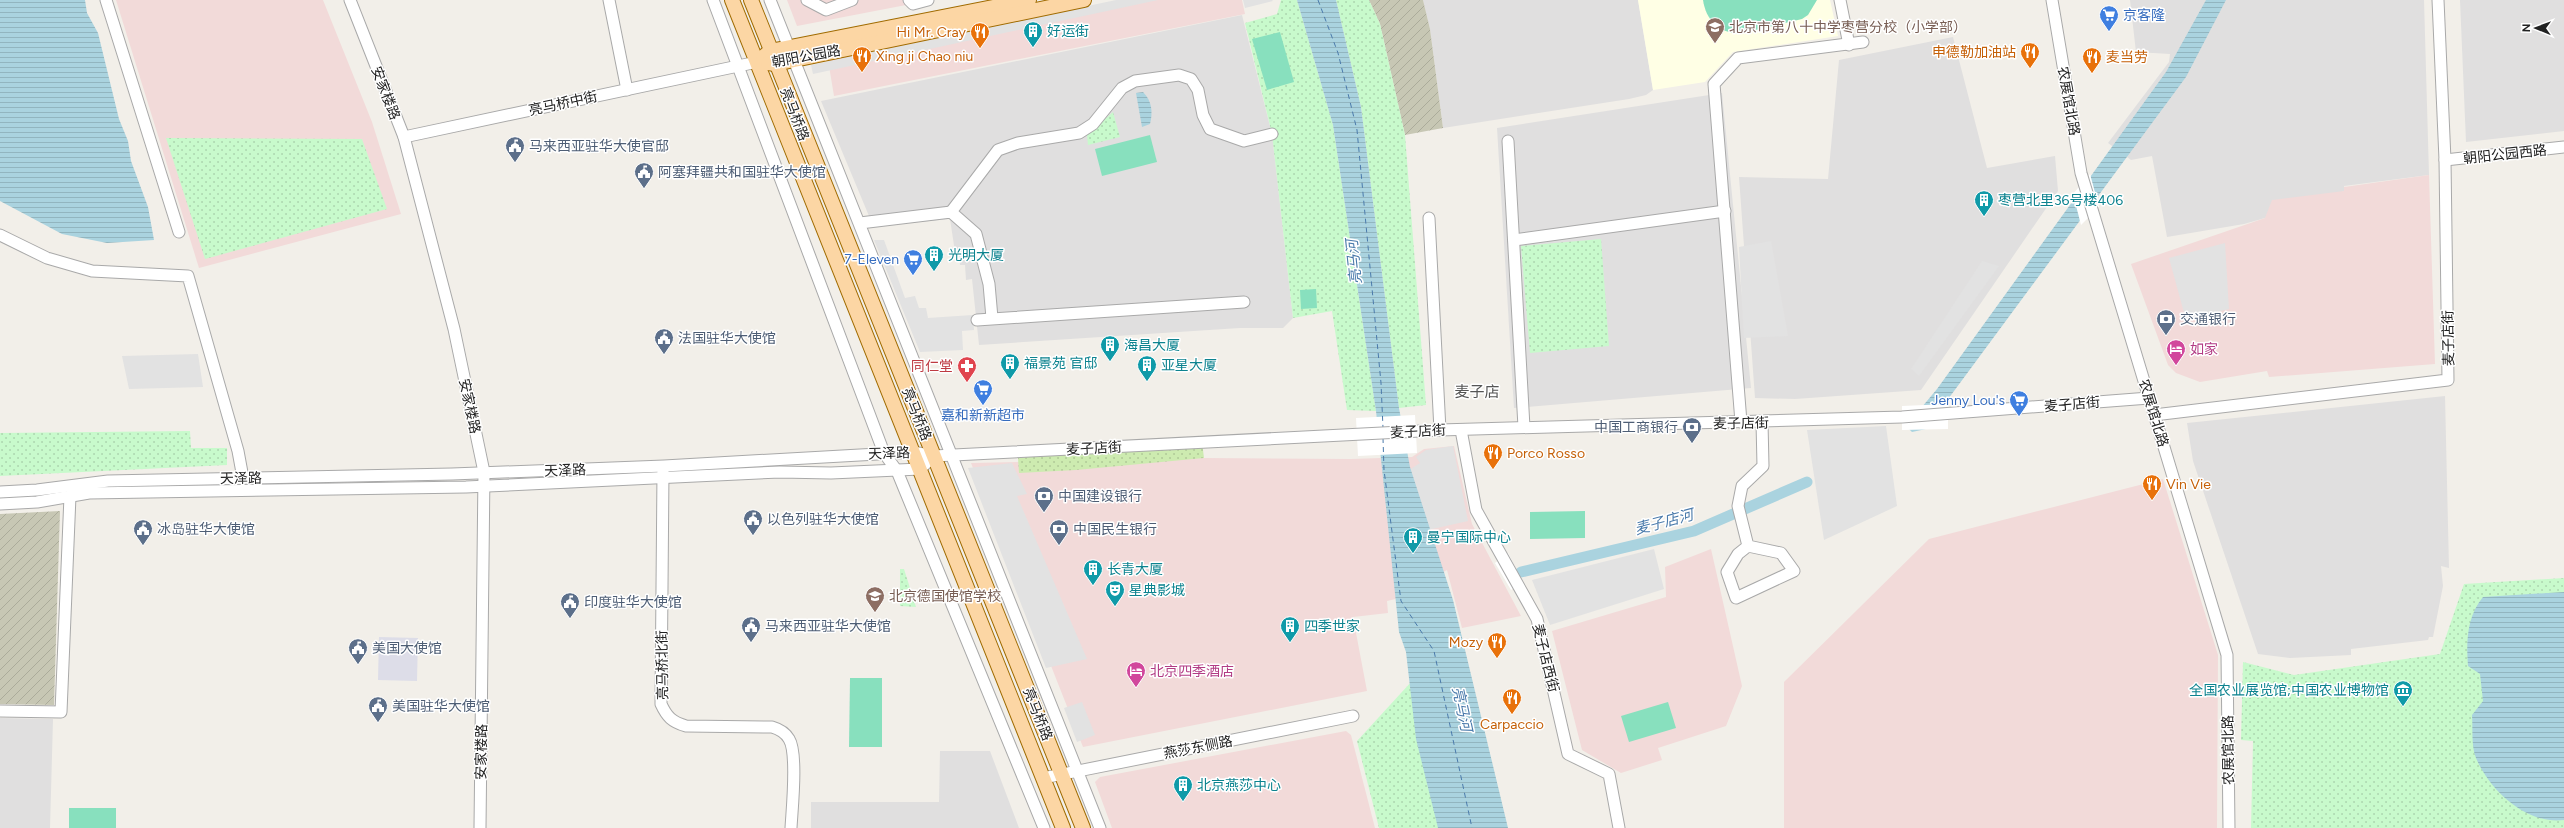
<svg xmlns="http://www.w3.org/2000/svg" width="2564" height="828" viewBox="0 0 2564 828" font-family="Figtree,'Noto Sans SC',sans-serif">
<defs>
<pattern id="construction-furrows" width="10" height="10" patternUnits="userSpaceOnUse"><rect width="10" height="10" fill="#c7c7b4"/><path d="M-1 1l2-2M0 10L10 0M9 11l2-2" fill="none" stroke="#abab9a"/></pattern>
<pattern id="park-dots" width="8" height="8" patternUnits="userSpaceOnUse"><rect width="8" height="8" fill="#c8facc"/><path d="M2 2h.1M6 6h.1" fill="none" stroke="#acd6af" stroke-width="1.8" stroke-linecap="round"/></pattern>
<pattern id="garden-dots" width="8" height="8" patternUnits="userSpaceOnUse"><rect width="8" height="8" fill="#cdebb0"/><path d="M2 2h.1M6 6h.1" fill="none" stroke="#b0c997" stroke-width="1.8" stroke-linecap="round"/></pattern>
<pattern id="water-rules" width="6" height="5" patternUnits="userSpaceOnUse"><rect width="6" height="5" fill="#aad3df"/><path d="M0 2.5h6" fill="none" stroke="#92b5bf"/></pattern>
</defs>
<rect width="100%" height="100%" fill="#f2efe9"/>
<g fill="#e0dfdf">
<polygon points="1423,0 1638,0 1653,90 1646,95 1629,99 1443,128 1430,29"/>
<polygon points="2130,0 2424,0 2429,175 2344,186 2345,191 2265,218 2244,224 2167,237 2152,156 2131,160 2108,143 2169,62 2170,54 2136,52"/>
<polygon points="2460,0 2564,0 2564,131 2466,142"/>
<polygon points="1242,15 1272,134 1293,318 1283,328 1240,328 979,345 972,279 966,280 965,265 960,265 959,251 955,252 950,219 898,224 897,213 869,216 821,101"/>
<polygon points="1953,37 1987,168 2055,156 2058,191 1921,390 1795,399 1755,398 1739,177 1828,179 1839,60"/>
<polygon points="1722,93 1751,388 1514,408 1497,128"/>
<polygon points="2445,396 2449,568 2441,566 2443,586 2433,637 2429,637 2428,640 2351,649 2351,655 2290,658 2258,654 2193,461 2187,423"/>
<polygon points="0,718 53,719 50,828 0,828"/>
<polygon points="940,751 990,751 1019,828 811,828 811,802 939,802"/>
</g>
<g fill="#f2dad9">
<polygon points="116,0 323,0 372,122 401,214 199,268"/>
<polygon points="787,0 932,0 797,26"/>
<polygon points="1131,0 1242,0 1245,14 834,96 828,60"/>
<polygon points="2429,175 2435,364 2269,377 2267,371 2200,382 2176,373 2168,365 2131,264 2265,218 2272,200 2344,191 2344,187"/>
<polygon points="1454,446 1472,524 1521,616 1462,628 1447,570 1434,577 1433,590 1387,601 1388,613 1353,617 1367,691 1083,747 971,463 1204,458 1351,459 1412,457 1424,449"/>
<polygon points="2163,479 2218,655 2217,828 1784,828 1784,682 1929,539"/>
<polygon points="1711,549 1742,686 1726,726 1658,748 1662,760 1621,773 1582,750 1552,631 1666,597 1665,567"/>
<polygon points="1346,731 1351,735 1375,828 1112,828 1095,782 1100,777"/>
</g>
<polygon fill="#ffffe5" points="1638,0 1830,0 1838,36 1733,52 1705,82 1653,90"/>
<g fill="url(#construction-furrows)">
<polygon points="1369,0 1423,0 1430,29 1443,128 1405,135 1380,24"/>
<polygon points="60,511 54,705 0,704 0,514"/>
</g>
<g fill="url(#park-dots)">
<polygon points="1281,0 1297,0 1333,125 1376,411 1347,410 1332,311 1293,318 1272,134 1245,23 1277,14"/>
<polygon points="1336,0 1369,0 1380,24 1405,135 1426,405 1399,408 1361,107"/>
<polygon points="1113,112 1120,137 1088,145 1087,135"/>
<polygon points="166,138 362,139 387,209 205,259"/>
<polygon points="1601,239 1609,346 1530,353 1521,246"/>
<polygon points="190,431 191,448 227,448 227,465 0,476 0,433"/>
<polygon points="900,569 904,569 916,607 900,606"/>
<polygon points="2564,578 2564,828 2251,828 2253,741 2241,740 2243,662 2294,675 2440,654 2464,584"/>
<polygon points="1412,681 1440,828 1379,828 1357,741"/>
</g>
<polygon fill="url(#garden-dots)" points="1202,442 1204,458 1076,470 1019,473 1018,458"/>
<g fill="#88e0be">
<path d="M1703,0h114l-9,15 -6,4 -63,15c-21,-2 -33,-14 -36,-34z"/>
<polygon points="1280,32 1294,82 1267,90 1252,39"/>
<polygon points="1150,135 1157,162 1102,176 1095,149"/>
<polygon points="1316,289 1317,308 1301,309 1300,290"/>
<polygon points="1585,511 1585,538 1530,539 1530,512"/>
<polygon points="850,678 882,678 882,747 849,747"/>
<polygon points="1668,702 1676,728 1629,742 1621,716"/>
<rect x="69" y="808" width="47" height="20"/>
</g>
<g fill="#e2e2e2">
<polygon points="1116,0 1158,0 813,74 811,65"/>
<polygon points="1243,0 1272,0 1273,1 1245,8"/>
<polygon points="874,240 884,240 905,298 915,296 919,308 926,308 928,318 973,315 974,330 962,331 963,350 920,352"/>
<polygon points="1771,241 1788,336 1744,338 1739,247"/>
<polygon points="2225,243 2229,309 2186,320 2169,258"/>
<polygon points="1982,261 1999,266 1919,376 1911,369"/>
<polygon points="198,354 203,387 129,389 122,356"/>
<polygon points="1886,426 1897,506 1824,540 1807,430"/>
<polygon points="1453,446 1468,521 1419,532 1406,472 1420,463 1416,457 1426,450"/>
<polygon points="1012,463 1027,494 1017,496 1087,659 1046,668 968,468"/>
<polygon points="1654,549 1664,589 1550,625 1532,580"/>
<polygon points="1082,702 1095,735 1077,742 1064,708"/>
</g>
<polygon fill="#dddde8" points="379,637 418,638 417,681 378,680"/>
<g fill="url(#water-rules)">
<polygon points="0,0 85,0 87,13 98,33 119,119 128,141 131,161 148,207 154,240 107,243 62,234 0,201"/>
<polygon points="1297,0 1336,0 1361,107 1399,408 1410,467 1453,600 1508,828 1438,828 1416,739 1406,652 1399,632 1376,411 1333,125"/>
<polygon points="2206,0 2226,0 2186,77 1926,429 1912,432 1906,426 1937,389 2166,72"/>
<path d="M1143,92c9,9 10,20 7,32l-8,3 -6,-34z"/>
<path d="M2564,592v228c-37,5 -74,-29 -88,-62 -5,-12 -3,-30 -4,-43l11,-14 -3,-27 -12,-8c-2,-24 -1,-50 15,-69z"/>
</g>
<g fill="#fff">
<polygon points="2090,174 2099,207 2081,225 2073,194"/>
<polygon points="1948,404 1948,429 1902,430 1902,406"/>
<polygon points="1415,415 1417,453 1358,456 1356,418"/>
<polygon points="1508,553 1523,582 1511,590 1495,563"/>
</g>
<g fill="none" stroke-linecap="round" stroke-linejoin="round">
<polyline stroke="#aad3df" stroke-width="11" points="1521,572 1694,531 1807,482"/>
<g stroke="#4a7aab" stroke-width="1" stroke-dasharray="5 4" stroke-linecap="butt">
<polyline points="1318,0 1338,53 1357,130 1381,383 1383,428"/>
<polyline points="1383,438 1384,470 1401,601 1434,651 1472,828"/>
</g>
<g stroke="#a9a9a9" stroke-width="13">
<g id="minor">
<polyline points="106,0 179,232"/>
<polyline points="350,0 404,137 454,329 484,472 480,828"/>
<polyline points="609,0 627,90"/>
<polyline points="713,0 884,453 897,471 1044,828"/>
<polyline points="770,0 1100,828"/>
<polyline points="807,0 826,10 852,0"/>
<polyline points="909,0 913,4 928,0"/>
<polyline points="1840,0 1849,45"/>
<polyline points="2052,0 2081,173 2227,655 2229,828"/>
<polyline points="404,137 757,62"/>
<polyline points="1508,141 1524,427"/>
<polyline points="2445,160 2564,147"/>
<polyline points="951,212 998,150 1018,143 1079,133 1093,124 1122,88 1135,81 1179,75 1191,79 1198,90 1203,115 1210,129 1244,141 1272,134"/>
<polyline points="1429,218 1440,430"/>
<polyline points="860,223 951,212 976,234 989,284 992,318"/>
<polyline points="0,235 47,258 92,271 188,276 238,451 243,478"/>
<polyline points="1514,240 1725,211"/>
<polyline points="977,320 1244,302"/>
<polyline points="2154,415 2448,380 2445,160 2438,0"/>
<polyline points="1741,422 1714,84 1738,58 1863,42"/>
<polyline points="1461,430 1476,510 1537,619 1568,754 1609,774 1619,828"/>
<path d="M663,471l-2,233c6,13 11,18 25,22l86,1c7,2 13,5 17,12 9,14 3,70 2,89"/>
<polyline points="0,492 37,490 108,481 452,474 664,466 913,452 934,456 1440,430 1902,417 2149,398"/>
<polyline points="0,504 37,502 89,493 466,487 780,472 831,473 920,469 934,456"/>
<polyline points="1748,546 1781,553 1794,571 1736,598 1727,572 1738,554 1748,546 1738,506 1742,486 1763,466 1762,422"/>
<polyline points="0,711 61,712 70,496"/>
<polyline points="1043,778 1353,716"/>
</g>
</g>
<g stroke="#a06b00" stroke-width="16">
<g id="major">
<polyline points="732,0 1063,828"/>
<polyline points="751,0 1083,828"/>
<polyline points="763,57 770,51 1029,0"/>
<polyline points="768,63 775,64 1084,0"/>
</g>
</g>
<use href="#minor" stroke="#fff" stroke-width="11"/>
<use href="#major" stroke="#fcd6a4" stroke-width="14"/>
</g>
<defs>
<g id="supermarket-pin" transform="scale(1)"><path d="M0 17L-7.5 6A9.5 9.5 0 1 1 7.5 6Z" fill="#3f7fe0" stroke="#fff"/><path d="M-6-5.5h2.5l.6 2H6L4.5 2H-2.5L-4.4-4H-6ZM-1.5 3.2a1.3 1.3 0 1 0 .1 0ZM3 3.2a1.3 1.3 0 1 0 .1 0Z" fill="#fff"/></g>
<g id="school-pin" transform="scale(1)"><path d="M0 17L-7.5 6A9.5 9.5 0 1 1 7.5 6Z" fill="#8d6e63" stroke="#fff"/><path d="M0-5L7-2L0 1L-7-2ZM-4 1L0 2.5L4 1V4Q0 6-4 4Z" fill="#fff"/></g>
<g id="building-pin" transform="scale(1)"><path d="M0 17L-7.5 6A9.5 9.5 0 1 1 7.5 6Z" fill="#0f9aa8" stroke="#fff"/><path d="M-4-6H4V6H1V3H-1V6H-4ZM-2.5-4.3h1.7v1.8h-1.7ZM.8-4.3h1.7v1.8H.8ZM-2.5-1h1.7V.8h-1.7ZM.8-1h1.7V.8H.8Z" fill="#fff"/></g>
<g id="restaurant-pin" transform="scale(1)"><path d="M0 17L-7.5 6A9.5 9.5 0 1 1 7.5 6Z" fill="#e8710a" stroke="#fff"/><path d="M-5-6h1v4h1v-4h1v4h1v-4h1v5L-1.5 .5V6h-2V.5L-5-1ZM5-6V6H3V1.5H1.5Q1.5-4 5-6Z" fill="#fff"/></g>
<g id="civic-pin" transform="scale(1)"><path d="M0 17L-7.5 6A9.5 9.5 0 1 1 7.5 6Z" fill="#5c6f8a" stroke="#fff"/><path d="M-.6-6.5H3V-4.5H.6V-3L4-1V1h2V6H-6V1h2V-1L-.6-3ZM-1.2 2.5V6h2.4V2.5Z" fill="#fff"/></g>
<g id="bank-pin" transform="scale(1)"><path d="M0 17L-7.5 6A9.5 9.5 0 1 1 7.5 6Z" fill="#5c6f8a" stroke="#fff"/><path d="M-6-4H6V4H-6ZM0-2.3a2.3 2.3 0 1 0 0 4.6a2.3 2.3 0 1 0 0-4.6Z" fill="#fff"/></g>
<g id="hotel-pin" transform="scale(1)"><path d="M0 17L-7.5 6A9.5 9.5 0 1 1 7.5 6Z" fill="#d1479c" stroke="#fff"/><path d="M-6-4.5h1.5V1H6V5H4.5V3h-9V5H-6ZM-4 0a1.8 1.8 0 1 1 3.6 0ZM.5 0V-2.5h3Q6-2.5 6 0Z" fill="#fff"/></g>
<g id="pharmacy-pin" transform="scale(1)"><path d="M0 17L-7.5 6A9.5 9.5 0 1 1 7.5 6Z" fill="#e0444e" stroke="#fff"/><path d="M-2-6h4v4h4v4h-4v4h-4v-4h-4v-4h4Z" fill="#fff"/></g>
<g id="theatre-pin" transform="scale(1)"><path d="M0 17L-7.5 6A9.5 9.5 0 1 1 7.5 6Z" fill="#0f9aa8" stroke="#fff"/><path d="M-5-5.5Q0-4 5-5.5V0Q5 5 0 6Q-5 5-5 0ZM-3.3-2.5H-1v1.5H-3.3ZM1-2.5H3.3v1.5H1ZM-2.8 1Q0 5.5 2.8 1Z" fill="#fff"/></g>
<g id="museum-pin" transform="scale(1)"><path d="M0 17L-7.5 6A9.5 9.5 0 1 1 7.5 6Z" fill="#0f9aa8" stroke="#fff"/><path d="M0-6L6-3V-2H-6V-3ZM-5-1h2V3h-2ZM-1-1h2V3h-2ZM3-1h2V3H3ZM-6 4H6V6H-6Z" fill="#fff"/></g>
</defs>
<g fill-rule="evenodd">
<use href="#supermarket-pin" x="2109" y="15"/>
<use href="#school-pin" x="1715" y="27"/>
<use href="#building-pin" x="1033" y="31"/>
<use href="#restaurant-pin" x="980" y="32"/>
<use href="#restaurant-pin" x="2030" y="52"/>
<use href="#restaurant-pin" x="862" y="56"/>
<use href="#restaurant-pin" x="2092" y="57"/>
<use href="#civic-pin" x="515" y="146"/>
<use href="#civic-pin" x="644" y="172"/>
<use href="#building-pin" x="1984" y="200"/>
<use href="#building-pin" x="934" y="255"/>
<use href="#supermarket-pin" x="913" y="259"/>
<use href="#bank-pin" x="2166" y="319"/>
<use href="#civic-pin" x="664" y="338"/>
<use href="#building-pin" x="1110" y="345"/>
<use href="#hotel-pin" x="2176" y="349"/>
<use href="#building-pin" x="1010" y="363"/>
<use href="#building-pin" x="1147" y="365"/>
<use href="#pharmacy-pin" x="967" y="366"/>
<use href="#supermarket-pin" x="983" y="389"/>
<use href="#supermarket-pin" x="2019" y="400"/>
<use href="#bank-pin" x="1692" y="427"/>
<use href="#restaurant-pin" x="1493" y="453"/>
<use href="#restaurant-pin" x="2152" y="484"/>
<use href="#bank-pin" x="1044" y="496"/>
<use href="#civic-pin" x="753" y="519"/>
<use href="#civic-pin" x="143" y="529"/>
<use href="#bank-pin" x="1059" y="529"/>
<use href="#building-pin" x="1413" y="537"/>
<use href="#building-pin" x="1093" y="569"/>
<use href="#theatre-pin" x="1115" y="590"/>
<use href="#school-pin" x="875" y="596"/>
<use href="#civic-pin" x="570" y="602"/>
<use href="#civic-pin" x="751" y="626"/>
<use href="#building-pin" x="1290" y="626"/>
<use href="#restaurant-pin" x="1497" y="642"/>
<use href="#civic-pin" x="358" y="648"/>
<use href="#hotel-pin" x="1136" y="671"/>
<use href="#museum-pin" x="2403" y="690"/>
<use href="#restaurant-pin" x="1512" y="698"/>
<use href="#civic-pin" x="378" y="706"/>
<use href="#building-pin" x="1183" y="785"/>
</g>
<g text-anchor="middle" stroke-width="3" stroke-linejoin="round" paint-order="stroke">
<g font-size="14" fill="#366cbe" stroke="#fff" text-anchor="end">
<text x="2123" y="20" text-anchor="start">京客隆</text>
<text x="899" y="264">7-Eleven</text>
<text x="2005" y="405">Jenny Lou's</text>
<text x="983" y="420" text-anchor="middle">嘉和新新超市</text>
</g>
<g font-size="14" fill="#785e54" stroke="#fff" text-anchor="start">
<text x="1729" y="32">北京市第八十中学枣营分校（小学部）</text>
<text x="889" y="601">北京德国使馆学校</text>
</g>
<g font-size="14" fill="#0d838f" stroke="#fff" text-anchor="start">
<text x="1047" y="36">好运街</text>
<text x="1998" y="205">枣营北里36号楼406</text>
<text x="948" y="260">光明大厦</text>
<text x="1124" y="350">海昌大厦</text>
<text x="1024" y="368">福景苑 官邸</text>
<text x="1161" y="370">亚星大厦</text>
<text x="1427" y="542">曼宁国际中心</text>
<text x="1107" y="574">长青大厦</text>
<text x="1129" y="595">星典影城</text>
<text x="1304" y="631">四季世家</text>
<text x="2389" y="695" text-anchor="end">全国农业展览馆;中国农业博物馆</text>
<text x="1197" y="790">北京燕莎中心</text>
</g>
<g font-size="14" fill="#c56008" stroke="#fff" text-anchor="start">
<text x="966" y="37" text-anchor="end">Hi Mr. Cray</text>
<text x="2016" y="57" text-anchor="end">申德勒加油站</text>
<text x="876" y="61">Xing ji Chao niu</text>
<text x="2106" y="62">麦当劳</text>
<text x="1507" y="458">Porco Rosso</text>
<text x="2166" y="489">Vin Vie</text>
<text x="1483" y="647" text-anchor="end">Mozy</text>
<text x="1512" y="729" text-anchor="middle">Carpaccio</text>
</g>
<g font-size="14" fill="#222" stroke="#fff">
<text transform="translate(806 56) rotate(-10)" y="5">朝阳公园路</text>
<text transform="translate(386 93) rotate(69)" y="5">安家楼路</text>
<text transform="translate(2069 101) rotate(80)" y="5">农展馆北路</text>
<text transform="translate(563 103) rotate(-12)" y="5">亮马桥中街</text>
<text transform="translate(795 114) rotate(69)" y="5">亮马桥路</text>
<text transform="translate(2505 154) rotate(-6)" y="5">朝阳公园西路</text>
<text transform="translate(2448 338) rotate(-91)" y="5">麦子店街</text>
<text transform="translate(2072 404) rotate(-5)" y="5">麦子店街</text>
<text transform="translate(470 406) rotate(78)" y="5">安家楼路</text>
<text transform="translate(2154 413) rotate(73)" y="5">农展馆北路</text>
<text transform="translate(917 414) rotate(68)" y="5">亮马桥路</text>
<text transform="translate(1741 423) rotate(-1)" y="5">麦子店街</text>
<text transform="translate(1418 431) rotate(-3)" y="5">麦子店街</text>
<text transform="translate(1094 448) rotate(-3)" y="5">麦子店街</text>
<text transform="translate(889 453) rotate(-2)" y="5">天泽路</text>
<text transform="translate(565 470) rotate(-2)" y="5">天泽路</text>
<text transform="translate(241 478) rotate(-1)" y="5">天泽路</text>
<text transform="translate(1546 658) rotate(76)" y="5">麦子店西街</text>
<text transform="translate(662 665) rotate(-91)" y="5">亮马桥北街</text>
<text transform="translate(1038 714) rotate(68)" y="5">亮马桥路</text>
<text transform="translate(1198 747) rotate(-11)" y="5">燕莎东侧路</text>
<text transform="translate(2228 750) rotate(-91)" y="5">农展馆北路</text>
<text transform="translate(481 752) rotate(-89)" y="5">安家楼路</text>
</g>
<g font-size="14" fill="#4e5e75" stroke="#fff" text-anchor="start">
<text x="529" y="151">马来西亚驻华大使官邸</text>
<text x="658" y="177">阿塞拜疆共和国驻华大使馆</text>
<text x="2180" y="324">交通银行</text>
<text x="678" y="343">法国驻华大使馆</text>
<text x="1678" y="432" text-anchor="end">中国工商银行</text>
<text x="1058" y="501">中国建设银行</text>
<text x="767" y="524">以色列驻华大使馆</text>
<text x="157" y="534">冰岛驻华大使馆</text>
<text x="1073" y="534">中国民生银行</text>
<text x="584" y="607">印度驻华大使馆</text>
<text x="765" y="631">马来西亚驻华大使馆</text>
<text x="372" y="653">美国大使馆</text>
<text x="392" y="711">美国驻华大使馆</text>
</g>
<g font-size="14" fill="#b23c85" stroke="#fff" text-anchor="start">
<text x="2190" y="354">如家</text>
<text x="1150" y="676">北京四季酒店</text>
</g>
<g font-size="14" fill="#be3a42" stroke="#fff" text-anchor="end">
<text x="953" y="371">同仁堂</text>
</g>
<g font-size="15" font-style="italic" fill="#4a7aab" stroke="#fff">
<text transform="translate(1354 262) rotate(-96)" y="5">亮马河</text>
<text transform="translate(1664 522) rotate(-15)" y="5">麦子店河</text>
<text transform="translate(1462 709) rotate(78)" y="5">亮马河</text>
</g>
<g font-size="15" fill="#555" stroke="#fff">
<text x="1477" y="397">麦子店</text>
</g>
</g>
<g transform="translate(2536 28) rotate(271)" stroke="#ffffff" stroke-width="3" paint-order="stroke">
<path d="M0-3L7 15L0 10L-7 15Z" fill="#222222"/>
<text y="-6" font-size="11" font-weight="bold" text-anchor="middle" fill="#222222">N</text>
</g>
</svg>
